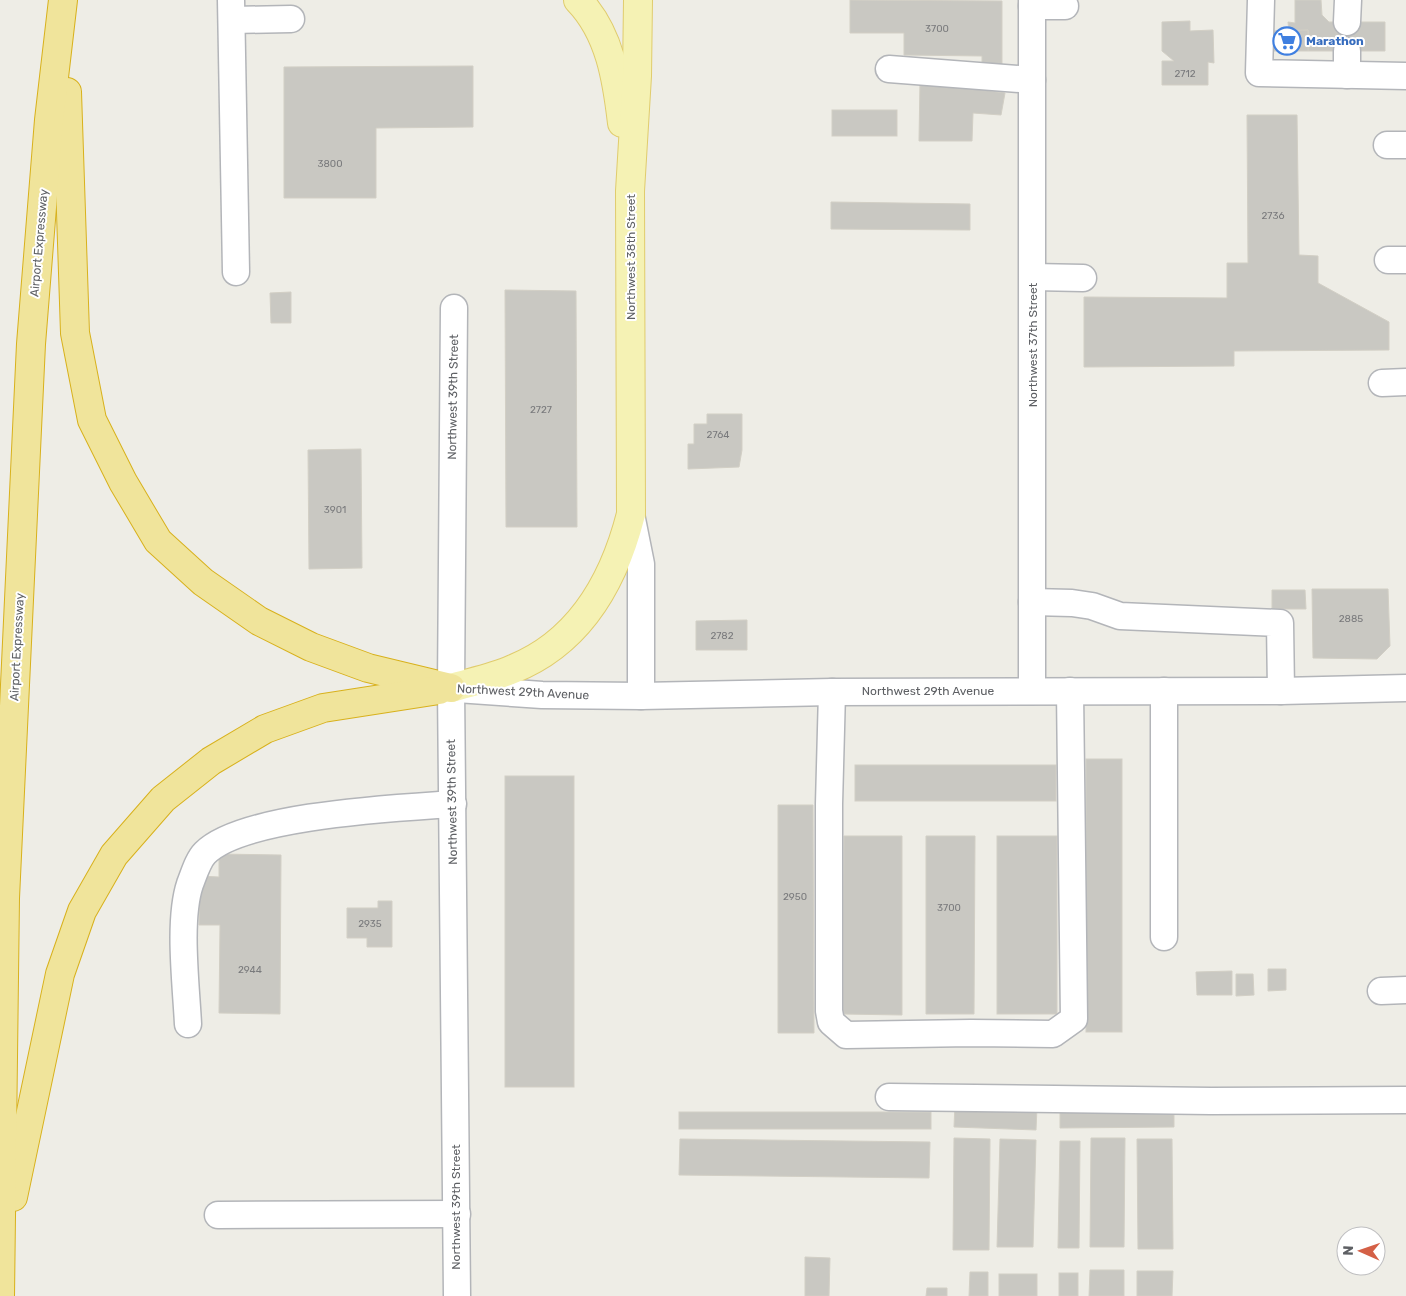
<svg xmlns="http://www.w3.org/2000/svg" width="1406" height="1296" viewBox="0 0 1406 1296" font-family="Rubik,sans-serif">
<rect width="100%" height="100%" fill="#eeede6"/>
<g fill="#c9c8c2" stroke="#d2cfc5">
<polygon points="850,0 1002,1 1002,67 982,67 982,56 904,55 904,33 850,33"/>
<polygon points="1295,0 1321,0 1322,15 1329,22 1385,22 1385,51 1308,51 1308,30 1289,31 1288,22 1295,23"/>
<polygon points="1190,21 1190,31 1213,30 1214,63 1208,62 1208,85 1162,85 1162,61 1174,61 1162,51 1162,22"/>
<polygon points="1308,30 1308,51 1266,51 1266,31"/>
<polygon points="473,66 473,127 376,128 376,198 284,198 284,67"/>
<polygon points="920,81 1005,93 1001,115 973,113 972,141 919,141"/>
<rect x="832" y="110" width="65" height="26"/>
<polygon points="1247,115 1297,115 1299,255 1318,256 1318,283 1389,322 1389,350 1234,351 1234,366 1084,367 1084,297 1227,298 1227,263 1248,263"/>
<polygon points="831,202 970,204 970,230 831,229"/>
<polygon points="505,290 576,291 577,527 506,527"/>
<polygon points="291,292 291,323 271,323 270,293"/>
<polygon points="707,414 742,414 742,450 739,467 688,469 688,444 694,444 694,424 707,424"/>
<polygon points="361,449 362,568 309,569 308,450"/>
<polygon points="1312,589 1388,589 1390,646 1377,659 1313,658"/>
<polygon points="1272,590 1305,590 1306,609 1272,609"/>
<polygon points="747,620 747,650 696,650 696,621"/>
<rect x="1086" y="759" width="36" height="273"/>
<rect x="855" y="765" width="201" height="36"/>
<rect x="505" y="776" width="69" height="311"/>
<polygon points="778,805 813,805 814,1033 778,1033"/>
<polygon points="844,836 902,836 902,1015 843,1014"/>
<polygon points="926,836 975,836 974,1014 926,1014"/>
<rect x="997" y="836" width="60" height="178"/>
<polygon points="219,854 281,855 280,1014 219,1013 220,925 199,925 200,876 219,877"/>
<polygon points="378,901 392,901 392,947 367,947 367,938 347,938 347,908 378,908"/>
<polygon points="1268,969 1286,969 1286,990 1268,991"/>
<polygon points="1232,971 1232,995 1197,995 1196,972"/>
<polygon points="1236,974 1253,974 1254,995 1236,996"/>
<polygon points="955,1104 1037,1107 1036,1130 954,1127"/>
<polygon points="1060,1107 1174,1107 1174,1127 1060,1128"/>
<rect x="679" y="1112" width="252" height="17"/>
<polygon points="954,1138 990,1139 989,1250 953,1250"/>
<polygon points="1091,1138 1125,1138 1124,1247 1090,1247"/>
<polygon points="680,1139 930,1142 929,1178 679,1175"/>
<polygon points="1000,1139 1036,1140 1033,1247 997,1247"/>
<polygon points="1137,1139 1172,1139 1173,1249 1138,1249"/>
<polygon points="1060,1141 1080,1141 1079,1248 1058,1248"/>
<polygon points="805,1257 830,1258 829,1296 805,1296"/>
<polygon points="1090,1270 1124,1270 1124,1296 1089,1296"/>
<polygon points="1137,1271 1173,1271 1172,1296 1137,1296"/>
<polygon points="970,1272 988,1272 988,1296 969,1296"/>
<rect x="1059" y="1273" width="19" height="23"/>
<rect x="999" y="1274" width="38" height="22"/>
<polygon points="927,1288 947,1288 947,1296 926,1296"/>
</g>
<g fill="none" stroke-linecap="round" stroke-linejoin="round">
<g stroke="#b3b5b9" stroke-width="29">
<g id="minor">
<polyline points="231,0 236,272"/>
<polyline points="1032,0 1032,691"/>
<polyline points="1261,0 1259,73 1406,76"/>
<polyline points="1032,6 1065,6"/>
<polyline points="232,20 291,19"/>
<polyline points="1347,22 1348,0"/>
<polyline points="889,69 1032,80"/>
<polyline points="1347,75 1347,51"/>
<polyline points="1387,145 1406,145"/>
<polyline points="1388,260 1406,260"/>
<polyline points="1033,277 1083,278"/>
<polyline points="454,308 451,688 457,1296"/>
<polyline points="1382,383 1406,382"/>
<polyline points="631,514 641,564 641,696"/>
<polyline points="1032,602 1072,603 1092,606 1120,616 1280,623 1281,691"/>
<polyline points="457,689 542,695 641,696 832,692 1281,691 1406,688"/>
<polyline points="832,692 829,804 829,1011 831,1022 846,1035 971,1033 1053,1034 1074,1019 1070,691"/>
<polyline points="1164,937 1164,691"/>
<polyline points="1381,991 1406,990"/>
<path d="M188,1024c-2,-40 -10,-104 2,-140 4,-10 8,-24 15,-31 38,-38 193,-45 248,-49"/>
<polyline points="889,1097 1211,1101 1406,1100"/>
<polyline points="218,1215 457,1214"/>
</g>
</g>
<g stroke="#e0cc6d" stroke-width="30">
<g id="major">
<path d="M578,0c32,33 39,80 44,123"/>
<path d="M451,688c20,-6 42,-10 62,-19 67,-27 101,-88 118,-155l-1,-323 7,-115 1,-76"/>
</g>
</g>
<g stroke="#d8b11c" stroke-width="30">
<g id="highway">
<polyline points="67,92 75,333 92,420 123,482 158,541 203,582 259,621 311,647 368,668 451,688"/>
<polyline points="13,1197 60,974 82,911 114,855 163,799 211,761 265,729 323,708 439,690"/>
<polyline points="0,1296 5,898 31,344 49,120 63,0"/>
</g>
</g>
<use href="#minor" stroke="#fff" stroke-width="26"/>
<use href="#major" stroke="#f5f2b4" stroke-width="28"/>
<use href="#highway" stroke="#f0e49b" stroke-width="28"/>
</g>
<defs>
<g id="supermarket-ring" transform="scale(1.4375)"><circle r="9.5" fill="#fff" stroke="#3f7fe0" stroke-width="1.5"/><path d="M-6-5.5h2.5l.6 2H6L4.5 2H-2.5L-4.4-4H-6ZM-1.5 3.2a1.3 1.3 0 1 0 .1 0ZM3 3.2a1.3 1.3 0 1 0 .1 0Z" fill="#3f7fe0"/></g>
</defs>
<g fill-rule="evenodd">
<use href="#supermarket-ring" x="1287" y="41"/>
</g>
<g text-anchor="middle" stroke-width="4" stroke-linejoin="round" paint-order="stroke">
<g font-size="10" fill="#797a7c">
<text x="937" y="32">3700</text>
<text x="1185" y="77">2712</text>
<text x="330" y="167">3800</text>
<text x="1273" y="219">2736</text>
<text x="541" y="413">2727</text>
<text x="718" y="438">2764</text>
<text x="335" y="513">3901</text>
<text x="1351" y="622">2885</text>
<text x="722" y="639">2782</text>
<text x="795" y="900">2950</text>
<text x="949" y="911">3700</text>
<text x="370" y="927">2935</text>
<text x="250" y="973">2944</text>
</g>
<g font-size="12" font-weight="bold" fill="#366cbe" stroke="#fff" text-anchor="start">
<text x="1306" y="45">Marathon</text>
</g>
<g font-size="12" fill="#5e6064" stroke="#fff">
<text transform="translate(39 243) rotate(-85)" y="4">Airport Expressway</text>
<text transform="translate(631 257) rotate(-90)" y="4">Northwest 38th Street</text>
<text transform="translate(1033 345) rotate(-90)" y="4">Northwest 37th Street</text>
<text transform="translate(453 397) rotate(-89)" y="4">Northwest 39th Street</text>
<text transform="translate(17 647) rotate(-87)" y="4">Airport Expressway</text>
<text x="928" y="695">Northwest 29th Avenue</text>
<text transform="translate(523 692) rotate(3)" y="4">Northwest 29th Avenue</text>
<text transform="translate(452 802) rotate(-91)" y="4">Northwest 39th Street</text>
<text transform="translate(456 1207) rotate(-90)" y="4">Northwest 39th Street</text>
</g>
</g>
<g transform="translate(1361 1251) rotate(272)"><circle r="24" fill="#ffffff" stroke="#bfbfc1"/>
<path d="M0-4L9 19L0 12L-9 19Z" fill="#d46046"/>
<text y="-8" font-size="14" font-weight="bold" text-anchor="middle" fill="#5e6064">N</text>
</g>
</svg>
